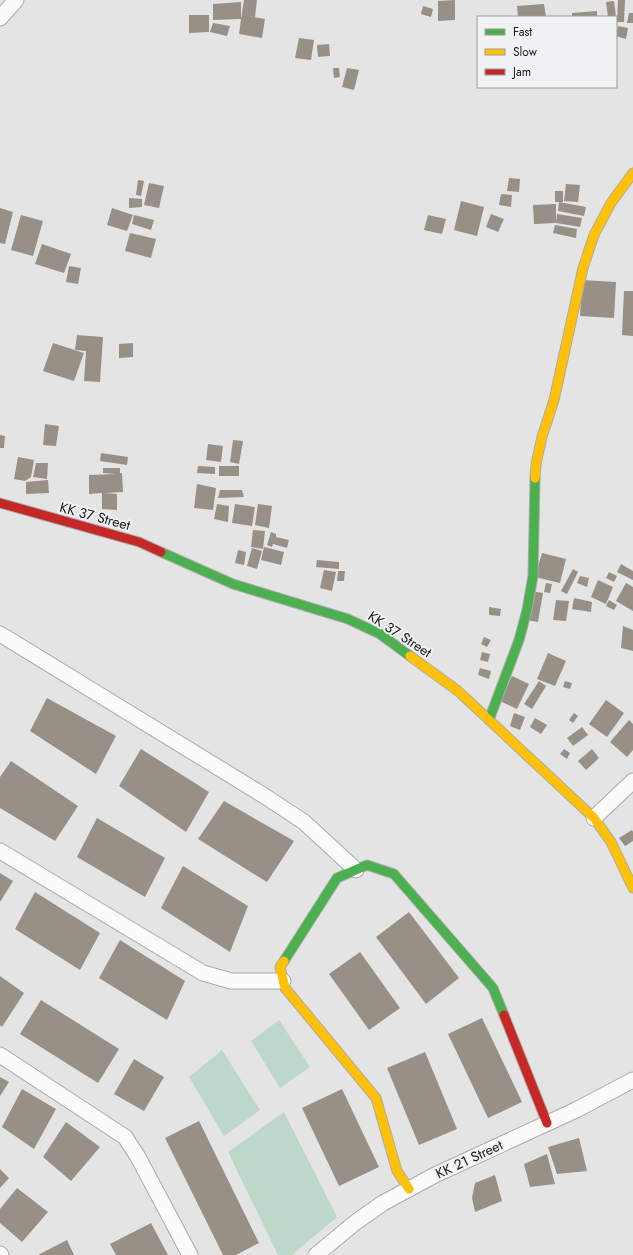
<svg xmlns="http://www.w3.org/2000/svg" width="633" height="1255" viewBox="0 0 633 1255" font-family="Jost,sans-serif">
<rect width="100%" height="100%" fill="#e4e4e5"/>
<g fill="#bed7cb">
<polygon points="279,1020 310,1067 280,1088 251,1041"/>
<polygon points="222,1050 260,1110 224,1136 189,1077"/>
<polygon points="284,1112 337,1217 292,1255 278,1255 228,1152"/>
</g>
<g fill="#988f87">
<polygon points="244,0 257,0 255,17 248,16 265,19 262,38 239,34 241,19 213,20 213,4 241,2 241,19"/>
<polygon points="455,0 455,20 438,21 438,1"/>
<polygon points="618,0 625,0 624,22 617,22"/>
<polygon points="614,1 616,17 608,17 606,2"/>
<polygon points="544,4 546,17 518,17 517,6"/>
<polygon points="423,6 433,9 431,17 421,14"/>
<polygon points="597,11 597,17 572,17 572,13"/>
<polygon points="629,13 633,13 633,23 627,23"/>
<polygon points="189,15 209,15 209,32 189,33"/>
<polygon points="213,23 230,26 227,36 210,32"/>
<polygon points="618,26 628,28 626,39 616,36"/>
<polygon points="299,38 314,40 311,60 295,58"/>
<polygon points="329,44 330,56 318,57 317,45"/>
<polygon points="333,68 339,68 340,77 334,78"/>
<polygon points="347,68 359,70 354,90 342,87"/>
<polygon points="509,178 520,179 519,192 507,191"/>
<polygon points="138,180 144,181 141,196 136,195"/>
<polygon points="149,183 164,186 159,208 144,205"/>
<polygon points="566,184 580,185 578,202 564,201"/>
<rect x="555" y="191" width="8" height="11"/>
<polygon points="501,194 512,195 511,207 499,205"/>
<polygon points="129,198 142,199 142,207 129,208"/>
<polygon points="461,201 484,207 477,236 454,230"/>
<polygon points="559,202 586,207 584,216 558,211"/>
<polygon points="556,204 556,223 534,224 533,205"/>
<polygon points="0,208 13,212 5,244 0,243"/>
<polygon points="112,208 133,215 127,231 107,225"/>
<polygon points="491,214 504,219 498,232 486,227"/>
<polygon points="557,214 582,218 580,227 556,223"/>
<polygon points="21,215 43,221 33,256 11,250"/>
<polygon points="134,215 154,220 151,230 132,224"/>
<polygon points="428,215 446,219 442,234 424,230"/>
<polygon points="555,225 577,229 576,238 553,233"/>
<polygon points="130,233 156,239 151,258 125,251"/>
<polygon points="42,244 71,254 64,273 35,264"/>
<polygon points="69,266 81,268 78,284 66,282"/>
<polygon points="582,280 616,282 614,318 580,316"/>
<polygon points="624,291 633,291 633,336 622,335"/>
<polygon points="77,335 103,337 100,382 84,381 86,351 75,350"/>
<polygon points="53,343 84,353 74,381 43,371"/>
<polygon points="133,343 133,357 119,358 119,344"/>
<polygon points="45,424 59,426 56,446 43,445"/>
<polygon points="0,435 5,436 4,448 0,448"/>
<polygon points="233,440 243,441 239,464 230,462"/>
<polygon points="208,444 223,446 221,462 206,460"/>
<polygon points="101,453 128,457 127,465 100,461"/>
<polygon points="18,457 34,460 31,477 25,481 14,479"/>
<polygon points="36,463 48,463 47,479 33,477"/>
<polygon points="198,466 215,467 215,474 197,473"/>
<rect x="219" y="466" width="20" height="10"/>
<polygon points="103,468 120,468 120,473 122,473 123,492 105,493 117,494 117,510 102,509 102,493 89,494 89,475 116,474 103,473"/>
<polygon points="48,480 49,493 26,494 26,482"/>
<polygon points="197,484 216,488 213,510 194,508"/>
<polygon points="220,490 242,490 244,497 218,498"/>
<polygon points="217,504 229,506 228,522 214,519"/>
<polygon points="235,504 255,507 252,526 232,523"/>
<polygon points="258,504 272,506 269,528 255,525"/>
<polygon points="253,530 265,531 263,549 251,547"/>
<polygon points="271,532 276,534 276,537 289,540 287,548 273,544 272,547 267,545"/>
<polygon points="264,547 284,552 281,565 261,560"/>
<polygon points="252,548 262,551 257,569 247,566"/>
<polygon points="238,550 246,552 244,565 235,563"/>
<polygon points="542,553 566,559 560,583 535,577"/>
<polygon points="317,560 339,562 339,569 316,567"/>
<polygon points="621,564 633,571 633,580 617,572"/>
<polygon points="573,569 578,572 567,594 561,591"/>
<polygon points="324,570 336,572 332,591 320,588"/>
<polygon points="338,571 345,571 344,581 337,581"/>
<polygon points="609,572 617,576 614,582 606,578"/>
<polygon points="580,576 589,578 587,587 577,583"/>
<polygon points="598,580 613,587 606,604 591,597"/>
<polygon points="546,583 552,584 550,593 544,592"/>
<polygon points="626,583 633,587 633,611 616,601"/>
<polygon points="530,591 543,593 538,622 526,620"/>
<polygon points="574,598 592,602 591,612 572,609"/>
<polygon points="556,600 569,601 566,621 553,620"/>
<polygon points="609,600 617,605 614,610 606,606"/>
<polygon points="489,607 501,609 500,616 489,615"/>
<polygon points="623,626 633,630 633,651 621,648"/>
<polygon points="484,637 491,640 487,647 481,644"/>
<polygon points="482,652 490,654 488,662 480,660"/>
<polygon points="548,653 566,661 555,686 537,679"/>
<polygon points="480,668 491,671 489,679 478,675"/>
<polygon points="512,676 529,684 517,709 500,701"/>
<polygon points="539,681 546,686 532,709 524,704"/>
<polygon points="565,681 572,683 570,689 563,687"/>
<polygon points="47,698 116,736 96,774 30,731"/>
<polygon points="606,700 624,713 607,737 589,724"/>
<polygon points="514,713 525,717 520,730 510,726"/>
<polygon points="574,713 578,716 573,723 569,720"/>
<polygon points="535,718 547,725 541,734 530,727"/>
<polygon points="629,720 633,724 633,750 627,757 610,742"/>
<polygon points="582,727 588,735 573,746 567,738"/>
<polygon points="141,749 209,792 186,832 119,786"/>
<polygon points="564,749 570,753 567,759 560,754"/>
<polygon points="592,749 599,758 586,770 578,761"/>
<polygon points="11,761 78,806 55,841 0,808 0,777"/>
<polygon points="224,801 294,841 267,882 198,839"/>
<polygon points="97,818 165,858 145,897 77,857"/>
<polygon points="632,830 633,832 633,841 625,846 619,838"/>
<polygon points="183,866 248,906 230,952 161,908"/>
<polygon points="0,873 13,881 0,902"/>
<polygon points="35,892 100,933 80,970 15,929"/>
<polygon points="409,912 459,978 426,1004 376,937"/>
<polygon points="120,940 185,981 167,1020 99,978"/>
<polygon points="360,952 400,1008 369,1030 329,974"/>
<polygon points="0,976 24,993 2,1027 0,1025"/>
<polygon points="41,1000 119,1049 98,1083 20,1034"/>
<polygon points="482,1018 522,1102 488,1118 448,1034"/>
<polygon points="425,1052 457,1129 419,1145 387,1068"/>
<polygon points="134,1059 164,1077 144,1111 114,1094"/>
<polygon points="0,1077 9,1082 0,1096"/>
<polygon points="22,1089 56,1109 34,1149 2,1127"/>
<polygon points="342,1089 379,1167 339,1186 302,1108"/>
<polygon points="199,1121 259,1243 236,1255 223,1255 165,1138"/>
<polygon points="66,1122 100,1147 71,1181 43,1157"/>
<polygon points="579,1138 587,1171 557,1174 548,1147"/>
<polygon points="547,1154 555,1184 530,1187 524,1164"/>
<polygon points="0,1169 9,1178 0,1188"/>
<polygon points="495,1175 502,1201 475,1212 472,1198 475,1183"/>
<polygon points="17,1188 48,1212 22,1242 0,1223 0,1209"/>
<polygon points="151,1223 168,1255 116,1255 110,1244"/>
<polygon points="67,1240 74,1255 38,1255"/>
</g>
<g fill="none" stroke-linecap="round" stroke-linejoin="round">
<g stroke="#ababac" stroke-width="17">
<g id="street">
<polyline points="0,18 16,0"/>
<polyline points="0,634 263,795 304,822 356,870"/>
<polyline points="594,818 633,781"/>
<polyline points="0,851 203,973 231,981 283,981"/>
<polyline points="0,1055 125,1137 138,1157 190,1255"/>
<polyline points="0,1254 1,1255"/>
<polyline points="316,1255 356,1222 383,1203 435,1175 576,1110 633,1080"/>
</g>
</g>
<g stroke="#ababac" stroke-width="11">
<g id="fast">
<polyline points="161,552 233,584 348,619 380,634 410,656"/>
<polyline points="489,720 519,640 527,610 533,576 535,478"/>
<polyline points="284,961 337,878 367,865 394,874 493,988 504,1015"/>
</g>
</g>
<g stroke="#ababac" stroke-width="11">
<g id="slow">
<polyline points="535,478 536,464 542,437 554,400 583,268 594,235 611,203 633,173"/>
<polyline points="410,656 458,691 594,818 611,842 633,888"/>
<polyline points="284,961 280,967 285,988 376,1098 397,1171 409,1189"/>
</g>
</g>
<g stroke="#ababac" stroke-width="11">
<g id="jam">
<polyline points="0,503 139,542 161,552"/>
<polyline points="504,1015 547,1123"/>
</g>
</g>
<use href="#street" stroke="#fbfbfb" stroke-width="15"/>
<use href="#fast" stroke="#4caf50" stroke-width="9"/>
<use href="#slow" stroke="#ffc107" stroke-width="9"/>
<use href="#jam" stroke="#c62828" stroke-width="9"/>
</g>
<g text-anchor="middle" stroke-width="4" stroke-linejoin="round" paint-order="stroke">
<g font-size="14" fill="#191a1a" stroke="#f0f1f3">
<text transform="translate(95 516) rotate(15)" y="5">KK 37 Street</text>
<text transform="translate(400 634) rotate(33)" y="5">KK 37 Street</text>
<text transform="translate(469 1159) rotate(-25)" y="5">KK 21 Street</text>
</g>
</g>
<rect x="477" y="16" width="140" height="72" fill="#f0f1f3" stroke="#9a9b9c"/>
<rect x="485" y="29" width="20" height="6" fill="#4caf50" stroke="#9a9b9c"/>
<text x="513" y="36" font-size="12" fill="#191a1a">Fast</text>
<rect x="485" y="49" width="20" height="6" fill="#ffc107" stroke="#9a9b9c"/>
<text x="513" y="56" font-size="12" fill="#191a1a">Slow</text>
<rect x="485" y="69" width="20" height="6" fill="#c62828" stroke="#9a9b9c"/>
<text x="513" y="76" font-size="12" fill="#191a1a">Jam</text>
</svg>
